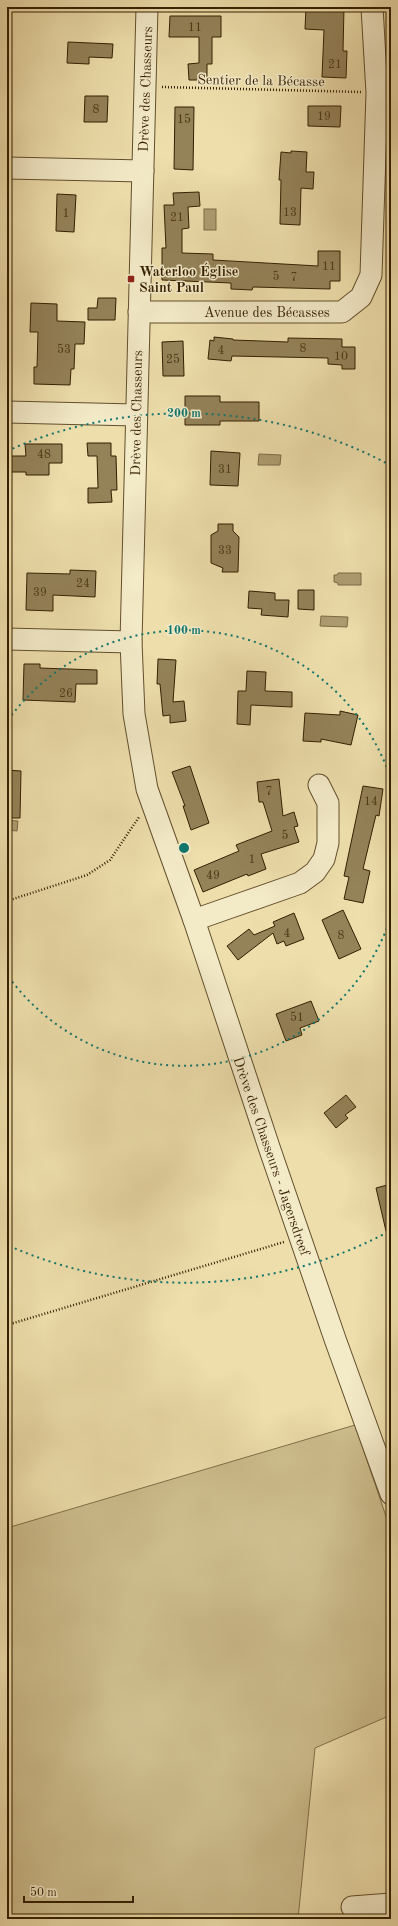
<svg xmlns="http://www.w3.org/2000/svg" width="398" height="1926" viewBox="0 0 398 1926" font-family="'Old Standard TT',serif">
<rect width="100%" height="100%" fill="#eddeab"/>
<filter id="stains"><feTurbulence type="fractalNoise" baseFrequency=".005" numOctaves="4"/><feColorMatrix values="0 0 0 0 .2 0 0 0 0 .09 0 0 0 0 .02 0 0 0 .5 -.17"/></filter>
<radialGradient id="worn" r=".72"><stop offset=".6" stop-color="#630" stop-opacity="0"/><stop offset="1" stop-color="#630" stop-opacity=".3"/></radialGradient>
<polygon fill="#cebe8e" stroke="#816e48" points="355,1425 391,1531 391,1715 315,1748 298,1919 7,1919 7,1528"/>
<g fill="#ae9d71" stroke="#7d6b44">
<rect x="204" y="209" width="12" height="21"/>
<polygon points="259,454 281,455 280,465 258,465"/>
<polygon points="338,573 361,573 361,585 338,585 338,583 334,582 334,575 337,575"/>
<polygon points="321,616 348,617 347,627 320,626"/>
<polygon points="7,820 18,821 17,831 7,830"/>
</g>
<g fill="#948259" stroke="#341f01">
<polygon points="306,7 344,8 343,51 347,51 346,78 322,77 324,30 305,29"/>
<polygon points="170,16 221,16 221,37 212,37 212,64 207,64 207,80 189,80 188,64 199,63 199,37 169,37"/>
<polygon points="68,42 113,44 112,58 89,57 89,64 67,63"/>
<polygon points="85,96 108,96 107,122 84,122"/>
<polygon points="308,106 341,106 340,127 308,126"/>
<polygon points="175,107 194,107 193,170 174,169"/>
<polygon points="291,151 307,152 306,172 314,172 313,189 301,188 300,225 280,224 281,180 279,180 281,152 291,153"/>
<polygon points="199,192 200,206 188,207 189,228 182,229 182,253 213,254 213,260 318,266 318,251 340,251 340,281 330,281 330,289 253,287 252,290 231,289 231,283 162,280 162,248 166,248 164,205 174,205 173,193"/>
<polygon points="57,194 76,195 74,232 56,231"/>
<polygon points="98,298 116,298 115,320 88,320 88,308 97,308"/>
<polygon points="31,303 57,304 57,321 85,322 84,344 75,344 74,369 71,369 70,385 34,384 34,367 37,367 38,332 30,332"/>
<polygon points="214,337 233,339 233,340 288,342 288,338 342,339 342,347 355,347 355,369 342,369 342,365 328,364 328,358 232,356 231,361 208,359 210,340 214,341"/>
<polygon points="183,341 184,376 163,376 162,342"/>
<polygon points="185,396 220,396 220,402 259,402 259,421 220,421 220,425 185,425"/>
<polygon points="87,443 111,443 111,456 116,456 117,490 111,490 112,502 88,503 88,488 98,488 97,456 88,456"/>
<polygon points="25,444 62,444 62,463 49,463 49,475 26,475 26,472 7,472 7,456 26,456"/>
<polygon points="211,451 240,453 238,486 210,485"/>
<polygon points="218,524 233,524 233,531 239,537 238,572 222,572 223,568 211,563 211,535 218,531"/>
<polygon points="70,570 96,571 95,597 53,595 53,611 26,610 27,573 70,574"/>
<polygon points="298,590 314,590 314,610 298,609"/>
<polygon points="249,591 275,593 275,600 289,600 288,617 261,615 262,609 248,608"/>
<polygon points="158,659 176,660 173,702 184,701 186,721 170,723 170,715 163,716 160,684 157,684"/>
<polygon points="24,664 40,664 40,668 97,670 97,684 76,684 75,702 23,700"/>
<polygon points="247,671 266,672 265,691 292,692 292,707 251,705 250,725 237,724 238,691 246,691"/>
<polygon points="340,711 358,715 351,745 321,739 321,742 303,741 305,713 340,715"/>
<polygon points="190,766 209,823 191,830 183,806 185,806 172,772"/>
<polygon points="7,770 21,771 20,818 7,818"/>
<polygon points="279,779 283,816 294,812 298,826 294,827 299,842 261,854 266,869 248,876 247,874 203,892 194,870 239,851 236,845 272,831 263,802 259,802 257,782"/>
<polygon points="363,786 383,789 379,816 376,815 363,869 370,871 363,903 344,899 349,877 344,876"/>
<polygon points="343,910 361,949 339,959 322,920"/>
<polygon points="294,913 304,939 286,946 284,941 277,944 273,933 238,960 227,946 249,929 254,935 275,926 273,922"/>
<polygon points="311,1001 319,1021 300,1028 302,1035 286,1041 276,1014"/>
<polygon points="346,1095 356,1107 345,1115 348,1118 336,1128 324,1113"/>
<polygon points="391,1184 391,1231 386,1231 376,1188"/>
</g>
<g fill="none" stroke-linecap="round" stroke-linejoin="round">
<g stroke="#624f2c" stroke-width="23">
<g id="minor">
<polyline points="147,7 131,642 134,714 147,789 194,920 269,1147 335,1339 391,1494"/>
<polyline points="7,168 143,171"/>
<polyline points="139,312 342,312 361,297 371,275 377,93 372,7"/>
<polyline points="7,412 136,415"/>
<polyline points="7,639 131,642"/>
<polyline points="194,920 300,883 315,872 324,859 328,843 328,803 319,785"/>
<polyline points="352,1907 391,1904"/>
</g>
</g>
<g stroke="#341f01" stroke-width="2.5" stroke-dasharray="1 2" stroke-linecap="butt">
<polyline points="162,87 361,92"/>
<polyline points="7,901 87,875 110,860 139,817"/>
<polyline points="7,1325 284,1242"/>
</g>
<use href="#minor" stroke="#f3eac8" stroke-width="21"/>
</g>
<g fill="none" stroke="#0f766e" stroke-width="2" stroke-dasharray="2 4">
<path d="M391 917A218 218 0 0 1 8 976M8 720A218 218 0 0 1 391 779"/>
<path d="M388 1232A435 435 0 0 1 7 1245M7 451A435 435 0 0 1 388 464"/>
</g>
<rect fill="#8f2418" stroke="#f3eac8" stroke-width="1.5" x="127" y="275" width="8" height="8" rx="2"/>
<g text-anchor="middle" stroke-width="3" stroke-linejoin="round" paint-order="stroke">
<g font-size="12" fill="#4c3817">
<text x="195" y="31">11</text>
<text x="335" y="68">21</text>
<text x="96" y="113">8</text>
<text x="324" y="120">19</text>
<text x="184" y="123">15</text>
<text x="290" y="216">13</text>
<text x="66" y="217">1</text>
<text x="177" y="221">21</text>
<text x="329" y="270">11</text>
<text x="276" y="280">5</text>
<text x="294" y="281">7</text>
<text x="303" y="352">8</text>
<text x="64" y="353">53</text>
<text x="221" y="354">4</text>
<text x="341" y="360">10</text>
<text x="173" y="363">25</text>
<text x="44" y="458">48</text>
<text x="225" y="473">31</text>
<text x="225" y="554">33</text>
<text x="83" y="587">24</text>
<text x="40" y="596">39</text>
<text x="66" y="697">26</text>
<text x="269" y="795">7</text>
<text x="371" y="805">14</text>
<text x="285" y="839">5</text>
<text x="252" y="863">1</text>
<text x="213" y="879">49</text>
<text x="287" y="937">4</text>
<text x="341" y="939">8</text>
<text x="297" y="1021">51</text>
</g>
<g font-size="14" fill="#341f01" stroke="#f3eac8">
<text transform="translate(261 80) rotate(1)" y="5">Sentier de la Bécasse</text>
<text transform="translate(145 89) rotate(-88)" y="5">Drève des Chasseurs</text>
<text x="267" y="317">Avenue des Bécasses</text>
<text transform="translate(136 413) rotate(-89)" y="5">Drève des Chasseurs</text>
<text transform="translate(272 1156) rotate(71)" y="5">Drève des Chasseurs - Jagersdreef</text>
</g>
<g font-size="14" font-weight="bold" fill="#341f01" stroke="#f3eac8" text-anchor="start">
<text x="139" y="276">Waterloo Église<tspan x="139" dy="16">Saint Paul</tspan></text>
</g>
</g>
<circle cx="184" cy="848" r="6" fill="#0f766e" stroke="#f3eac8" stroke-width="2"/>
<g font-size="12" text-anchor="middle" font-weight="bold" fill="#0f766e" stroke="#f3eac8" stroke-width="3" stroke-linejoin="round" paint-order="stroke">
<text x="184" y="417">200 m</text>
<text x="184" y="634">100 m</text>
</g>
<rect width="398" height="1926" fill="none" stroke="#eddeab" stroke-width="24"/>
<rect x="8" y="8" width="382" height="1910" fill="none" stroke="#341f01" stroke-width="2"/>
<rect x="12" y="12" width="374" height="1902" fill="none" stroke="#341f01"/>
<path d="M24 1896v6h109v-6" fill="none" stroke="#341f01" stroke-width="2"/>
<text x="30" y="1896" font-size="12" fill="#341f01" stroke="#f3eac8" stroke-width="3" paint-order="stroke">50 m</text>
<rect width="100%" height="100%" filter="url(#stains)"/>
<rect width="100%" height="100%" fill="url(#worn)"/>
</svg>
